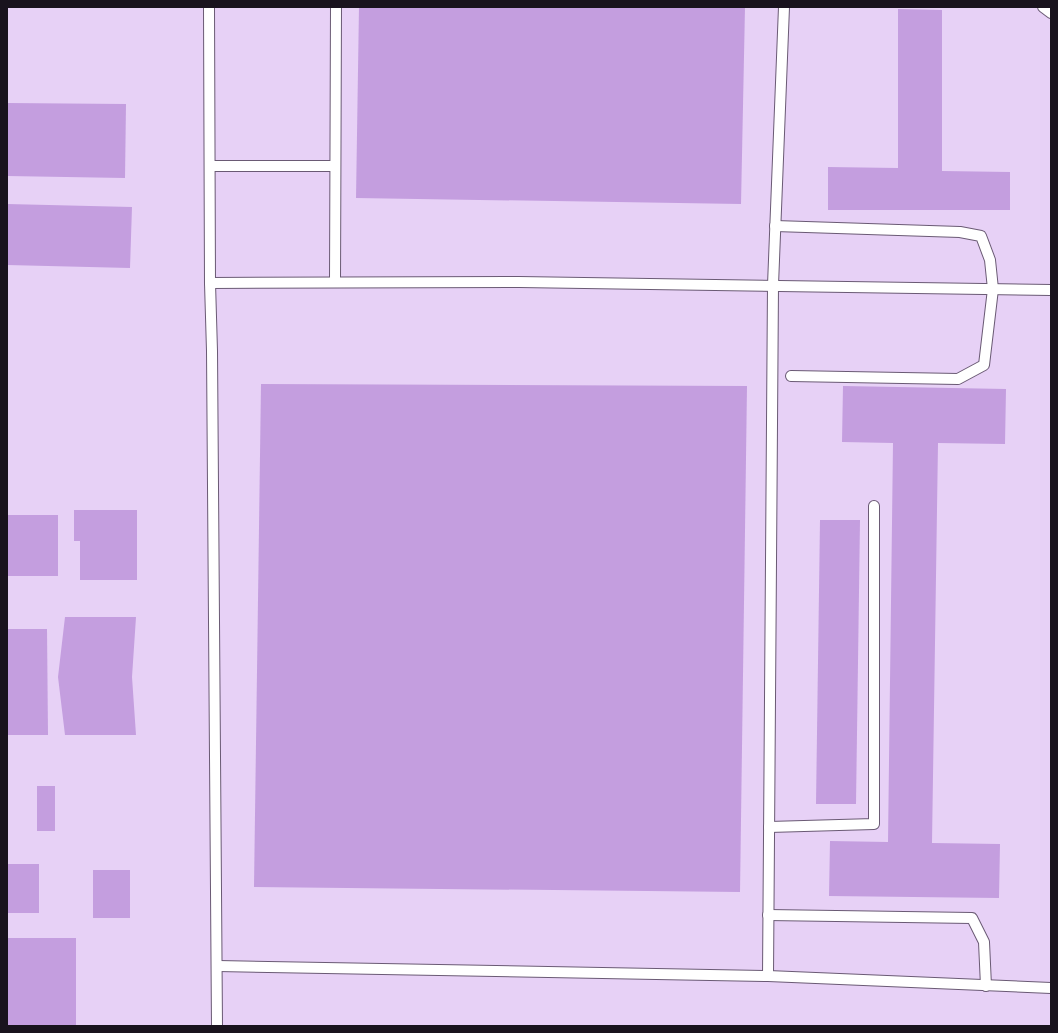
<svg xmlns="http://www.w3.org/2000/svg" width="1058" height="1033" viewBox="0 0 1058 1033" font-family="'Exo 2',sans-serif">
<rect width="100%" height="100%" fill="#efdefc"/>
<rect fill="#e7d1f6" x="7" y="7" width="1044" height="1019"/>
<g fill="#c49edf">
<polygon points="359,7 745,7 741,204 356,198"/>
<polygon points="898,9 942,10 942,171 1010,172 1010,210 828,210 828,167 898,168"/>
<polygon points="7,103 126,104 125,178 7,176"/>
<polygon points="7,204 132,207 130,268 7,265"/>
<polygon points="261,384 747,386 740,892 254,887"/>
<polygon points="843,386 1006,389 1005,444 938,443 932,843 1000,844 999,898 829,896 830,841 888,842 893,443 842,442"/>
<polygon points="74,510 137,510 137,580 80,580 80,541 74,541"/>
<rect x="7" y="515" width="51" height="61"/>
<polygon points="820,520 860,520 856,804 816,804"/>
<polygon points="65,617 136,617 132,677 136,735 65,735 58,677"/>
<polygon points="7,629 47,629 48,735 7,735"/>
<rect x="37" y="786" width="18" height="45"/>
<rect x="7" y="864" width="32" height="49"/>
<rect x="93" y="870" width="37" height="48"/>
<rect x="7" y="938" width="69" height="88"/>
</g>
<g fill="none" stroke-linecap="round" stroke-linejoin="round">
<g stroke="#6a5a74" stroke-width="12">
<g id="service">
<polyline points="209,7 210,283"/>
<polyline points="1043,7 1051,13"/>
<polyline points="210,166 335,166"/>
<polyline points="775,226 960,232 981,236 990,260 993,289 984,365 958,379 791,376"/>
<polyline points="335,282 336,7"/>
<polyline points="769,827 874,824 874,506"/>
<polyline points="768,915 972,918 984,942 986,986"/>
<polyline points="218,966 768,976 1051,988"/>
<polyline points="768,976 773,285 784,7"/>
<polyline points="217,1026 212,351 210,283 519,282 1051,290"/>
</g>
</g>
<use href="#service" stroke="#fff" stroke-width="10"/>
</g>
<rect width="1058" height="1033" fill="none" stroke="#19131d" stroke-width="16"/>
</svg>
